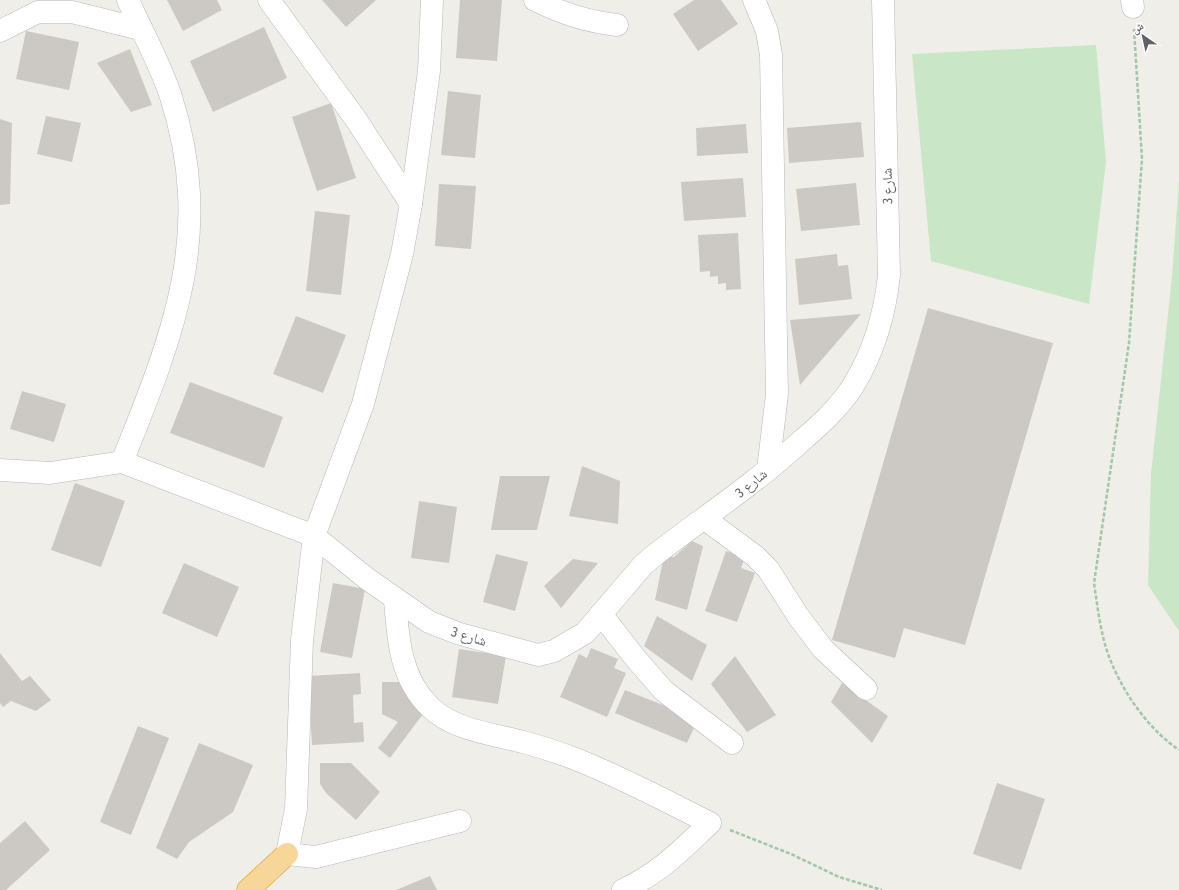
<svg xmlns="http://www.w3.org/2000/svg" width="1179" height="890" viewBox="0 0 1179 890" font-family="'Fira Sans Condensed','Noto Naskh Arabic',sans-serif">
<rect width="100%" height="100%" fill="#f0eee8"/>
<g fill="#c9e6c7">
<polygon points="1096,45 1106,162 1089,304 931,261 912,54"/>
<polygon points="1179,180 1179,631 1148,585 1151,474 1172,276"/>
</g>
<g fill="#ccc9c5">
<polygon points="167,0 217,0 222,10 183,31"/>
<polygon points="322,0 376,0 346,27"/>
<polygon points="460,0 502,0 497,61 456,58"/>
<polygon points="694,0 721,0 738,24 698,51 673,14"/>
<polygon points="264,27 287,78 213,112 190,61"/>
<polygon points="26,31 79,42 69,90 16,79"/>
<polygon points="130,49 152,105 131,112 97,63"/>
<polygon points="448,91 481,95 475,158 441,155"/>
<polygon points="331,103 356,178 317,191 292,117"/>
<polygon points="46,116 81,123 72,162 37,154"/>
<polygon points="0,119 12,123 10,204 0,205"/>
<polygon points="861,122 864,157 789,163 787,128"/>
<polygon points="746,124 748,153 697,156 696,128"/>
<polygon points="743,178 746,217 684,221 681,182"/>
<polygon points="856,183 860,225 801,231 796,189"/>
<polygon points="439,184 476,186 471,249 435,246"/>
<polygon points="315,211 350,215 341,295 306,291"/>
<polygon points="738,233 741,289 726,290 726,283 718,284 718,276 710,277 710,271 700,272 698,235"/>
<polygon points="837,254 838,266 848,265 852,299 799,305 795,259"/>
<polygon points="928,308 1053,343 965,645 904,628 895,658 832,640"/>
<polygon points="861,314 800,385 790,320"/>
<polygon points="296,316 346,335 323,393 273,374"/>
<polygon points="190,382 283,417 264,468 170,433"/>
<polygon points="22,391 66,404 54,442 10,429"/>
<polygon points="582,466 620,481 618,524 569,516"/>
<polygon points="500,476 550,476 537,530 491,530"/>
<polygon points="75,483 125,501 101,567 51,550"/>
<polygon points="419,501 457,507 449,563 411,558"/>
<polygon points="692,541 703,546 687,610 655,600 664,556 674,557"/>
<polygon points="726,551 745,557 741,568 755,573 737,622 705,611"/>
<polygon points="496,554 528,562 515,611 483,602"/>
<polygon points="573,559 598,563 561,608 544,586"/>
<polygon points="184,563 239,587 217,637 162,613"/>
<polygon points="333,583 365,589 352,658 320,652"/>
<polygon points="657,616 707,645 692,681 644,646"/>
<polygon points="591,648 618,659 614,668 626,673 607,717 560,697 579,654 587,658"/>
<polygon points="459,649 506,656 498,704 452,697"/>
<polygon points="0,653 22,681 30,676 51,700 36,711 11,701 3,707 0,703"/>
<polygon points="735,656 776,715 747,732 711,684"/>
<polygon points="360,673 361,694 353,695 354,723 363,722 364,742 312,745 308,676"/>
<polygon points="382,682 402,682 423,714 390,758 378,748 398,722 382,714"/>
<polygon points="842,683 888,716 872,743 831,702"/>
<polygon points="625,690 698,719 687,743 615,713"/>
<polygon points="138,726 169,738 131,835 100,822"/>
<polygon points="199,743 253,765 233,812 189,842 177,859 156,848"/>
<polygon points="320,763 351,763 380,792 356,820 326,793 320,784"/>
<polygon points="997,783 1045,799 1021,870 973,854"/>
<polygon points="25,821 50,850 6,890 0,890 0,843"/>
<polygon points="430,876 437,890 396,890"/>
</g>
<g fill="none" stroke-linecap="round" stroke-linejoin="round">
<g stroke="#b5b8bb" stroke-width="23">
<g id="minor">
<polyline points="269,0 355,118 411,204"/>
<polyline points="432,0 429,71 411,204 402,254 363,404 314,536 302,640 296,809 287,854 316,857 460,821"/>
<path d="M535,0c26,13 53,22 82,25"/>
<polyline points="754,0 767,31 771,55 777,394 768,470"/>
<polyline points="1132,0 1133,7"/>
<polyline points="0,31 38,12 72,12 140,29"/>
<path d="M122,462c51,-127 93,-227 49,-365 -11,-34 -29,-65 -43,-97"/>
<path d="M0,470l50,3 72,-11 192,74 52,42 63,44 31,12 78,21 16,-4 31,-18 58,-68 13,-11c48,-37 98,-70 143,-111 20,-17 40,-35 54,-57 21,-34 32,-73 36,-111l-6,-275"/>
<polyline points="705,519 755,556 768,569 798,616 823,649 866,689"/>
<path d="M395,600c3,39 5,78 35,107 23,23 63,27 93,35 19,5 37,11 55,18 45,18 88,41 132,63 -30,28 -49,49 -87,67"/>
<polyline points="601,614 636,659 664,691 732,743"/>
</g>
</g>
<g stroke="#e89310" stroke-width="23">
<polyline id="highway" points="248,890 287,854"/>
</g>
<g stroke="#a0c7a8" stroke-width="2.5" stroke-dasharray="4 2" stroke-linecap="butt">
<path d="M1134,29l8,130 -13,184 -35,240c4,27 7,56 18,81 14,33 38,66 67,86"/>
<polyline points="730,830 791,854 839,877 882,890"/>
</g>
<use href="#minor" stroke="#fff" stroke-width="22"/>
<use href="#highway" stroke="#f6d799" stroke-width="22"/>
</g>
<g text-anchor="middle" stroke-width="3.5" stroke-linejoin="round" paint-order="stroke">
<g font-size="14" fill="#5f6367" stroke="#fff">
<text transform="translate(887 186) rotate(-91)" y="5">شارع 3</text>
<text transform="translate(751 483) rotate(-39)" y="5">شارع 3</text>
<text transform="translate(469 636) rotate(17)" y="5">شارع 3</text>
</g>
</g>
<g transform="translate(1143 36) rotate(326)" stroke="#ffffff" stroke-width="3" paint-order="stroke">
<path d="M0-3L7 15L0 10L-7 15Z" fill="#5f6367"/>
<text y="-6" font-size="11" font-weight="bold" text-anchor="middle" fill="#5f6367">ش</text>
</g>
</svg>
